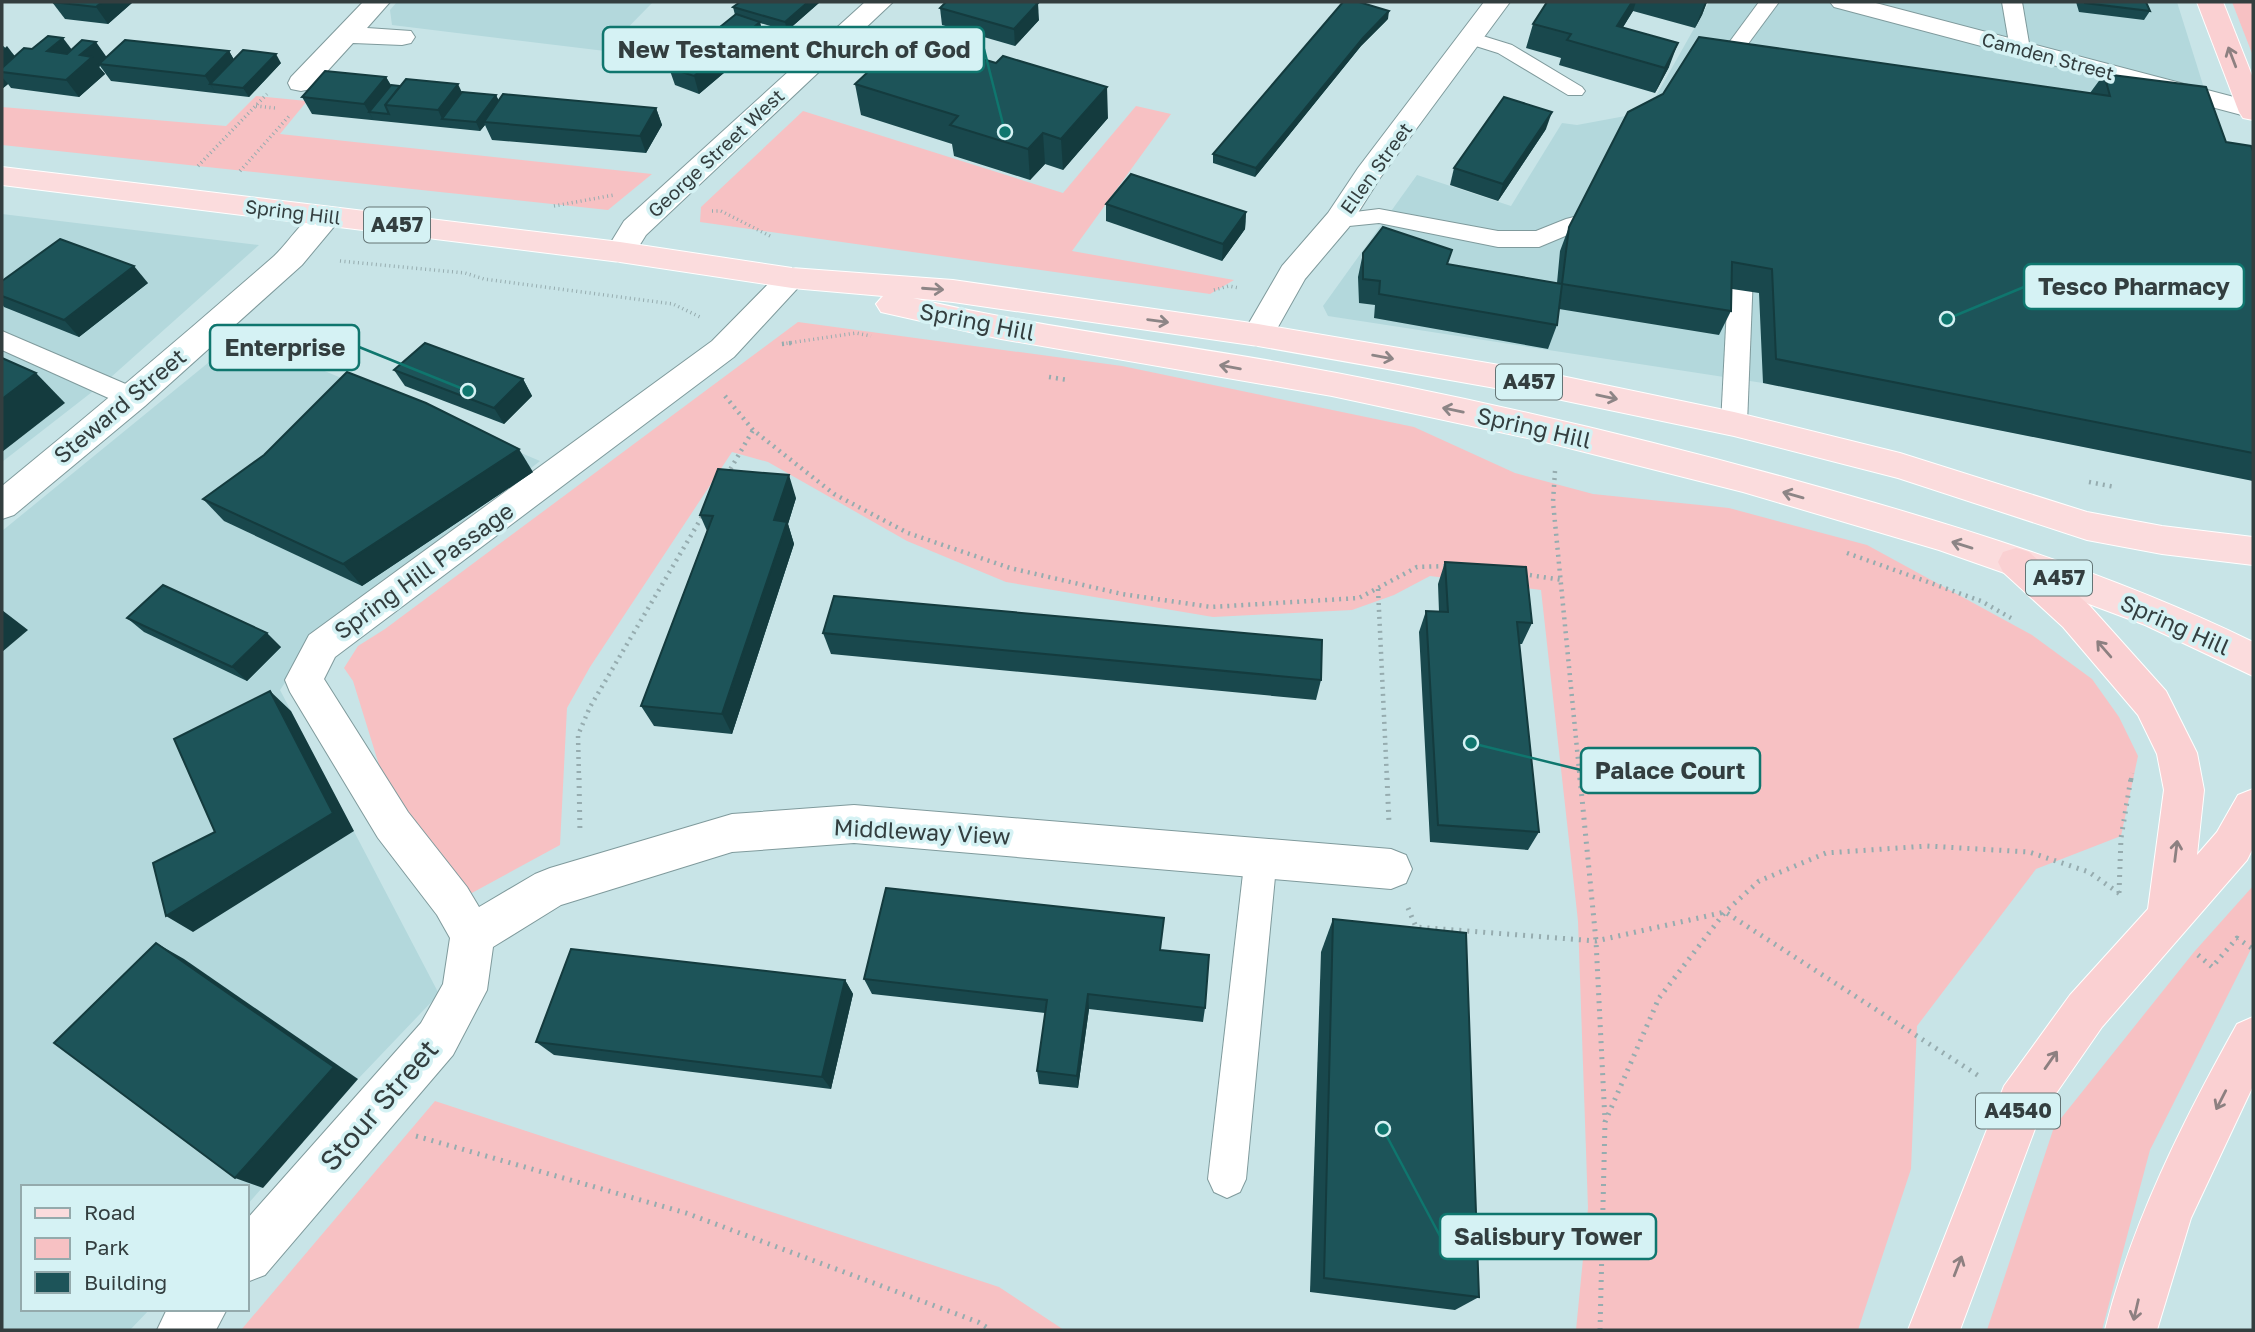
<svg xmlns="http://www.w3.org/2000/svg" width="2255" height="1332" viewBox="0 0 2255 1332" font-family="'Golos Text',sans-serif">
<rect width="100%" height="100%" fill="#c8e4e7"/>
<g fill="#b3d8dc">
<polygon points="397,2 653,2 605,51 392,25 390,10"/>
<polygon points="1709,2 2177,2 2230,171 2225,475 1763,383 1328,316 1323,306 1417,175 1511,206 1562,123 1577,125 1647,112"/>
<polygon points="2,214 259,245 110,378 2,462"/>
<polygon points="241,336 540,461 315,638 280,690 439,994 358,1079 247,1205 247,1187 23,1187 23,1309 150,1309 130,1330 2,1330 2,531"/>
</g>
<g fill="#f7c1c3">
<polygon points="2232,2 2253,2 2253,56"/>
<polygon points="256,96 307,101 280,134 652,174 608,210 2,145 2,107 226,126"/>
<polygon points="1136,106 1171,114 1072,251 1234,280 1210,294 700,222 701,207 803,111 1063,193"/>
<polygon points="798,322 1122,366 1414,427 1515,473 1593,494 1729,508 1867,545 2032,635 2092,679 2119,717 2138,756 2121,836 2036,869 1917,1026 1911,1169 1858,1330 1576,1330 1588,1208 1578,921 1541,590 1430,576 1394,595 1352,610 1213,617 1006,582 907,541 768,462 732,452 590,667 567,708 560,845 470,894 384,781 353,681 344,668 358,646 385,629"/>
<polygon points="2253,886 2253,945 2150,1150 2102,1330 1987,1330 2054,1127 2194,952"/>
<polygon points="435,1101 999,1287 1064,1330 241,1330"/>
</g>
<g fill="none" stroke-linecap="round" stroke-linejoin="round">
<g stroke="#7f9a9c" stroke-width="2">
<g id="service">
<polygon points="1759,2 1779,2 1728,71 1714,71 1711,67"/>
<polygon points="2002,2 2022,2 2030,49 2027,53 2013,53 2010,49"/>
<polygon points="1470,32 1512,45 1582,87 1585,91 1582,95 1568,95 1498,53 1463,42 1460,38 1463,34"/>
<polygon points="1379,209 1498,231 1536,231 1566,219 1574,217 1582,219 1585,224 1582,229 1539,247 1498,247 1379,223 1339,227 1331,225 1328,220 1331,215"/>
<polygon points="1742,241 1750,244 1754,249 1747,424 1743,431 1734,434 1725,431 1721,424 1730,249 1734,244"/>
<polygon points="2,331 142,391 146,398 142,405 133,407 124,405 2,350"/>
<polygon points="1261,841 1273,845 1277,856 1246,1179 1240,1192 1227,1198 1214,1192 1208,1179 1245,856 1249,845"/>
</g>
</g>
<g stroke="#7f9a9c" stroke-width="2">
<g id="minor">
<polygon points="363,2 390,2 367,28 411,31 415,37 411,43 402,45 353,43 311,89 301,91 291,89 288,83 291,77"/>
<polygon points="865,2 893,2 646,235 631,259 620,262 609,259 605,252 624,221"/>
<polygon points="1484,2 1510,2 1380,178 1349,227 1305,279 1269,343 1258,346 1247,343 1242,335 1282,266 1328,213 1358,168"/>
<polygon points="1830,2 1872,2 2253,102 2253,118 1834,7"/>
<path d="M327,207l10,3 5,7 -40,48 -157,141 -131,109 -12,4v-33c92,-75 182,-151 271,-229 17,-15 32,-44 54,-50z"/>
<polygon points="792,268 803,271 807,278 734,357 335,657 324,679 408,812 467,887 479,907 535,874 550,868 732,814 854,805 1391,849 1406,855 1412,869 1406,883 1391,889 854,843 732,852 561,905 493,947 487,990 453,1055 265,1275 247,1282 247,1219 421,1023 443,984 450,938 437,915 378,838 290,692 285,680 309,635 712,341 781,271"/>
<polygon points="167,1309 227,1309 216,1330 157,1330"/>
</g>
</g>
<g stroke="#fff" stroke-width="2">
<path id="primary" d="M2,167l618,75 172,26 161,12 305,44 294,50 182,38 166,41 187,59 75,14 91,11v28l-91,-11 -75,-14 -189,-62 -164,-42 -182,-38 -294,-52 -305,-44 -40,-4c120,28 243,43 364,64 174,31 347,71 517,118 156,43 313,91 459,162v34l-108,-51 -112,-42 -94,-33 -196,-58 -206,-52 -205,-44 -331,-57 -120,-27 -5,-8 7,-8 -91,-8 -172,-26 -618,-77z"/>
</g>
<g stroke="#fff" stroke-width="2">
<g id="trunk">
<polygon points="2197,2 2223,2 2253,78 2253,120 2243,118 2239,112"/>
<polygon points="2016,548 2029,552 2089,605 2166,691 2197,753 2204,790 2197,855 2217,832 2238,795 2253,789 2253,848 2247,860 2102,1027 2039,1118 1960,1330 1908,1330 2004,1086 2070,995 2148,909 2164,790 2157,754 2138,715 2063,627 2003,572 1998,562 2003,552"/>
<path d="M2253,1017v69l-62,132 -34,112h-52c27,-108 78,-209 132,-306z"/>
</g>
</g>
<g stroke="#96acaf" stroke-width="3.5" stroke-dasharray="1 3.5" stroke-linecap="butt">
<polyline points="256,106 275,108"/>
<polyline points="198,166 267,94"/>
<polyline points="240,171 290,115"/>
<polyline points="554,206 614,195"/>
<polyline points="712,211 721,211 770,236"/>
<polyline points="340,261 465,273 484,279 673,304 700,317"/>
<polyline points="1214,290 1229,286 1239,288"/>
<polyline points="782,344 856,333 871,336"/>
</g>
<g stroke="#96acaf" stroke-width="4.5" stroke-dasharray="2 5" stroke-linecap="butt">
<polyline points="782,344 792,343"/>
<polyline points="1049,377 1068,380"/>
<polyline points="725,396 753,430 834,494 908,533 1010,568 1122,594 1211,607 1359,598 1417,567 1449,566"/>
<polyline points="1555,471 1553,502 1580,780"/>
<polyline points="727,475 753,430"/>
<polyline points="2089,482 2115,487"/>
<polyline points="1847,553 1981,601 2011,618"/>
<polyline points="1523,574 1562,580"/>
<polyline points="1378,589 1387,780"/>
<polyline points="579,780 578,735 590,707 703,515"/>
<polyline points="2131,780 2132,773"/>
</g>
<g stroke="#96acaf" stroke-width="5" stroke-dasharray="2 6" stroke-linecap="butt">
<polyline points="579,778 580,834"/>
<polyline points="1387,778 1389,823"/>
<polyline points="1580,778 1596,941 1605,1121"/>
<polyline points="2119,893 2121,838 2131,778"/>
<polyline points="1408,908 1416,927 1596,941 1725,912 1982,1078"/>
<polyline points="2198,955 2212,967 2237,938 2253,949"/>
<polyline points="416,1136 686,1213 978,1322 991,1330"/>
<polyline points="1600,1330 1605,1122 1659,998 1725,912 1759,881 1826,853 1927,846 2029,852 2089,872 2120,894"/>
</g>
<use href="#service" fill="#fff" fill-rule="evenodd"/>
<use href="#minor" fill="#fff" fill-rule="evenodd"/>
<use href="#primary" fill="#fbdcdd" fill-rule="evenodd"/>
<use href="#trunk" fill="#fad0d2" fill-rule="evenodd"/>
</g>
<g fill="#19484d">
<polygon points="52,2 133,2 108,24 65,19"/>
<polygon points="740,2 820,2 787,31 760,23 764,39 699,94 675,85 669,68 735,15 733,7"/>
<polygon points="1547,2 1707,2 1702,15 1695,28 1633,11 1623,27 1669,67 1655,93 1559,65 1561,58 1526,48 1533,24"/>
<polygon points="2076,2 2146,2 2150,11 2144,20 2079,12"/>
<polygon points="940,8 1039,20 1015,46 942,25"/>
<polygon points="1388,19 1361,46 1255,177 1213,163 1213,154"/>
<polygon points="2,45 15,56 32,49 72,49 107,57 229,51 234,60 281,63 249,97 111,81 100,66 99,67 105,74 79,97 11,88 8,84 2,89"/>
<polygon points="996,63 1108,118 1063,170 1045,164 1030,180 954,156 952,144 861,115 855,84"/>
<polygon points="2104,74 2226,142 2253,151 2253,481 1763,383 1759,293 1732,289 1731,311 1719,335 1559,309 1557,325 1548,349 1374,318 1375,305 1359,303 1358,277 1363,253 1448,264 1557,283 1560,251 1569,227 2090,93"/>
<polygon points="386,77 391,85 496,95 499,101 656,108 662,125 646,153 492,140 485,125 480,131 312,114 302,97"/>
<polygon points="1546,129 1498,201 1450,185 1454,168"/>
<polygon points="1106,204 1246,212 1245,229 1222,261 1106,221"/>
<polygon points="2,281 148,283 79,337 4,307 2,304"/>
<polygon points="394,370 523,379 532,396 504,424 405,386"/>
<polygon points="533,472 362,586 224,521 203,499"/>
<polygon points="796,498 788,524 794,544 732,734 654,726 641,706 707,531 700,515"/>
<polygon points="1445,562 1532,623 1522,644 1519,644 1539,832 1528,850 1430,842 1419,632 1426,611 1439,612 1438,584"/>
<polygon points="127,618 281,647 247,681 144,632"/>
<polygon points="823,633 1321,680 1316,700 831,654"/>
<polygon points="1333,919 1479,1297 1455,1310 1310,1292 1321,952"/>
<polygon points="1161,950 1205,1008 1203,1022 1089,1009 1078,1088 1039,1084 1037,1071 1045,1013 872,994 864,979"/>
<polygon points="845,980 853,994 831,1089 554,1055 536,1042"/>
</g>
<g fill="#143b3e">
<polygon points="102,2 133,2 108,24 96,7"/>
<polygon points="808,2 820,2 787,31 785,22"/>
<polygon points="1632,2 1636,2 1633,11 1609,50 1617,26"/>
<polygon points="1705,2 1707,2 1702,15 1695,28"/>
<polygon points="1038,3 1039,20 1015,46 1014,29"/>
<polygon points="1389,11 1388,19 1361,46 1255,177 1256,168 1363,38"/>
<polygon points="760,22 764,39 699,94 694,76"/>
<polygon points="63,38 76,55 47,51"/>
<polygon points="96,42 108,59 99,64 100,66 99,67 105,74 79,97 66,80 80,55"/>
<polygon points="1678,43 1669,67 1655,93 1665,68"/>
<polygon points="7,46 20,63 2,72 2,51"/>
<polygon points="229,51 239,68 210,84 216,93 205,76"/>
<polygon points="276,54 281,63 249,97 243,88"/>
<polygon points="2,77 8,84 2,89"/>
<polygon points="386,77 395,94 369,112 374,121 364,104"/>
<polygon points="458,84 466,101 442,119 446,128 438,110"/>
<polygon points="1107,87 1108,118 1063,170 1061,139"/>
<polygon points="496,95 500,104 484,122 485,125 480,131 476,122"/>
<polygon points="656,108 662,125 646,153 640,136"/>
<polygon points="1552,112 1546,129 1498,201 1503,184"/>
<polygon points="1043,133 1045,164 1030,180 1028,149"/>
<polygon points="1246,212 1245,229 1222,261 1223,244"/>
<polygon points="134,266 148,283 79,337 64,320"/>
<polygon points="36,373 65,403 2,452 2,399"/>
<polygon points="523,379 532,396 504,424 494,408"/>
<polygon points="519,449 533,472 362,586 343,564"/>
<polygon points="789,475 796,498 788,524 794,544 732,734 722,714 774,520"/>
<polygon points="2,610 28,630 2,652"/>
<polygon points="267,633 281,647 247,681 232,667"/>
<polygon points="270,691 291,711 354,831 193,932 166,916 333,813"/>
<polygon points="156,943 184,959 358,1079 263,1188 235,1178"/>
<polygon points="845,980 853,994 831,1089 822,1077"/>
<polygon points="1088,994 1089,1009 1078,1088 1077,1076"/>
</g>
<g fill="#1d5459" stroke="#143b3e" stroke-width="2">
<polygon points="52,2 102,2 96,7"/>
<polygon points="740,2 808,2 785,22 733,7"/>
<polygon points="946,2 1034,2 1038,3 1014,29 940,8"/>
<polygon points="1343,2 1359,2 1389,11 1363,38 1256,168 1213,154"/>
<polygon points="1547,2 1632,2 1617,26 1678,43 1665,68 1567,40 1571,34 1533,24"/>
<polygon points="2085,2 2146,2 2150,11 2085,3"/>
<polygon points="736,14 760,22 694,76 669,68"/>
<polygon points="48,36 63,38 47,51 67,54 82,40 96,42 80,55 92,57 66,80 2,72 2,68 24,48 32,49"/>
<polygon points="906,36 996,63 1003,56 1107,87 1061,139 1043,133 1028,149 950,125 958,116 855,84"/>
<polygon points="1699,37 2110,96 2104,74 2206,87 2226,142 2251,146 2253,151 2253,453 1776,359 1772,269 1732,262 1731,311 1562,284 1569,227 1628,112 1663,94"/>
<polygon points="125,40 229,51 205,76 99,64"/>
<polygon points="243,50 276,54 243,88 210,84"/>
<polygon points="325,71 386,77 364,104 302,97"/>
<polygon points="406,79 458,84 438,110 385,105"/>
<polygon points="391,85 400,86 385,105 389,114 369,112"/>
<polygon points="462,92 496,95 476,122 442,119"/>
<polygon points="503,94 656,108 640,136 484,122"/>
<polygon points="1504,97 1552,112 1503,184 1454,168"/>
<polygon points="1131,174 1246,212 1223,244 1106,204"/>
<polygon points="1383,227 1452,250 1447,264 1562,284 1557,325 1379,294 1380,281 1363,279 1363,253"/>
<polygon points="60,239 134,266 64,320 2,296 2,281"/>
<polygon points="425,343 523,379 494,408 394,370"/>
<polygon points="2,358 36,373 2,399"/>
<polygon points="347,372 426,403 519,449 343,564 203,499 264,455"/>
<polygon points="718,469 789,475 774,520 787,522 722,714 641,706 713,516 700,515"/>
<polygon points="1445,562 1526,567 1532,623 1517,622 1539,832 1438,825 1426,611 1448,612"/>
<polygon points="163,585 267,633 232,667 127,618"/>
<polygon points="834,596 1322,640 1321,680 823,633"/>
<polygon points="270,691 333,813 166,916 153,863 215,832 174,739"/>
<polygon points="886,888 1164,918 1160,950 1209,955 1205,1008 1088,994 1077,1076 1037,1071 1047,1000 864,979"/>
<polygon points="1333,919 1466,933 1479,1297 1324,1278"/>
<polygon points="156,943 334,1067 235,1178 54,1043"/>
<polygon points="571,949 845,980 822,1077 536,1042"/>
</g>
<defs><path id="oneway-shaft" d="M-6 0H5M1.5-3L5.5 0L1.5 3" fill="none" stroke-width="1.6" stroke-linecap="round" stroke-linejoin="round" transform="scale(1.75)"/></defs>
<g stroke="#8d8081">
<use href="#oneway-shaft" transform="translate(2232 57) rotate(-111)"/>
<use href="#oneway-shaft" transform="translate(2104 649) rotate(-131)"/>
<use href="#oneway-shaft" transform="translate(2176 851) rotate(-83)"/>
<use href="#oneway-shaft" transform="translate(2051 1060) rotate(-55)"/>
<use href="#oneway-shaft" transform="translate(2221 1100) rotate(117)"/>
<use href="#oneway-shaft" transform="translate(1958 1266) rotate(-69)"/>
<use href="#oneway-shaft" transform="translate(2136 1310) rotate(103)"/>
</g>
<g stroke="#8d8586">
<use href="#oneway-shaft" transform="translate(933 289) rotate(4)"/>
<use href="#oneway-shaft" transform="translate(1158 321) rotate(8)"/>
<use href="#oneway-shaft" transform="translate(1383 357) rotate(10)"/>
<use href="#oneway-shaft" transform="translate(1230 367) rotate(-170)"/>
<use href="#oneway-shaft" transform="translate(1607 397) rotate(12)"/>
<use href="#oneway-shaft" transform="translate(1453 410) rotate(-168)"/>
<use href="#oneway-shaft" transform="translate(1793 495) rotate(-164)"/>
<use href="#oneway-shaft" transform="translate(1962 545) rotate(-163)"/>
</g>
<g text-anchor="middle" stroke-width="7" stroke-linejoin="round" paint-order="stroke">
<g font-size="19" fill="#333e3f" stroke="#d5f2f4">
<text transform="translate(2048 56) rotate(15)" y="7">Camden Street</text>
<text transform="translate(716 153) rotate(-43)" y="7">George Street West</text>
<text transform="translate(1376 168) rotate(-54)" y="7">Ellen Street</text>
<text transform="translate(293 212) rotate(7)" y="7">Spring Hill</text>
</g>
<g fill="#d5f2f4" stroke="#647475" stroke-width="2">
<rect x="364" y="207.5" width="66" height="35" rx="5"/>
<rect x="1496" y="364.5" width="66" height="35" rx="5"/>
<rect x="2026" y="560.5" width="66" height="35" rx="5"/>
<rect x="1976" y="1093.5" width="84" height="35" rx="5"/>
</g>
<g font-size="21" font-weight="bold" fill="#333e3f">
<text x="397" y="232">A457</text>
<text x="1529" y="389">A457</text>
<text x="2059" y="585">A457</text>
<text x="2018" y="1118">A4540</text>
</g>
<g font-size="23" fill="#333e3f" stroke="#d5f2f4">
<text transform="translate(977 322) rotate(11)" y="8">Spring Hill</text>
<text transform="translate(120 406) rotate(-40)" y="8">Steward Street</text>
<text transform="translate(1534 428) rotate(13)" y="8">Spring Hill</text>
<text transform="translate(424 571) rotate(-36)" y="8">Spring Hill Passage</text>
<text transform="translate(2175 625) rotate(24)" y="8">Spring Hill</text>
<text transform="translate(922 832) rotate(3)" y="8">Middleway View</text>
</g>
<g font-size="28" fill="#333e3f" stroke="#d5f2f4">
<text transform="translate(379 1105) rotate(-49)" y="10">Stour Street</text>
</g>
</g>
<path fill="none" stroke="#0f766e" stroke-width="2.5" d="M1005 132L984 49M1947 319L2024 287M468 391L359 347M1471 743L1581 770M1383 1129L1440 1236"/>
<g fill="#0f766e" stroke="#d5f2f4" stroke-width="2.5">
<circle cx="1005" cy="132" r="7"/>
<circle cx="1947" cy="319" r="7"/>
<circle cx="468" cy="391" r="7"/>
<circle cx="1471" cy="743" r="7"/>
<circle cx="1383" cy="1129" r="7"/>
</g>
<g fill="#d5f2f4" stroke="#0f766e" stroke-width="2.5">
<rect x="603" y="27" width="381" height="45" rx="7"/>
<rect x="2024" y="264" width="220" height="45" rx="7"/>
<rect x="210" y="325" width="149" height="45" rx="7"/>
<rect x="1581" y="748" width="179" height="45" rx="7"/>
<rect x="1440" y="1214" width="216" height="45" rx="7"/>
</g>
<g font-size="24" text-anchor="middle" font-weight="bold" fill="#333e3f">
<text x="794" y="58">New Testament Church of God</text>
<text x="2134" y="295">Tesco Pharmacy</text>
<text x="285" y="356">Enterprise</text>
<text x="1670" y="779">Palace Court</text>
<text x="1548" y="1245">Salisbury Tower</text>
</g>
<rect width="2255" height="1332" fill="none" stroke="#333e3f" stroke-width="7"/>
<rect x="21" y="1185" width="228" height="126" fill="#d5f2f4" stroke="#94aaac" stroke-width="2"/>
<rect x="35" y="1208" width="35" height="10" fill="#fbdcdd" stroke="#94aaac" stroke-width="2"/>
<text x="84" y="1220" font-size="21" fill="#333e3f">Road</text>
<rect x="35" y="1238" width="35" height="21" fill="#f7c1c3" stroke="#94aaac" stroke-width="2"/>
<text x="84" y="1255" font-size="21" fill="#333e3f">Park</text>
<rect x="35" y="1272" width="35" height="21" fill="#1d5459" stroke="#94aaac" stroke-width="2"/>
<text x="84" y="1290" font-size="21" fill="#333e3f">Building</text>
</svg>
